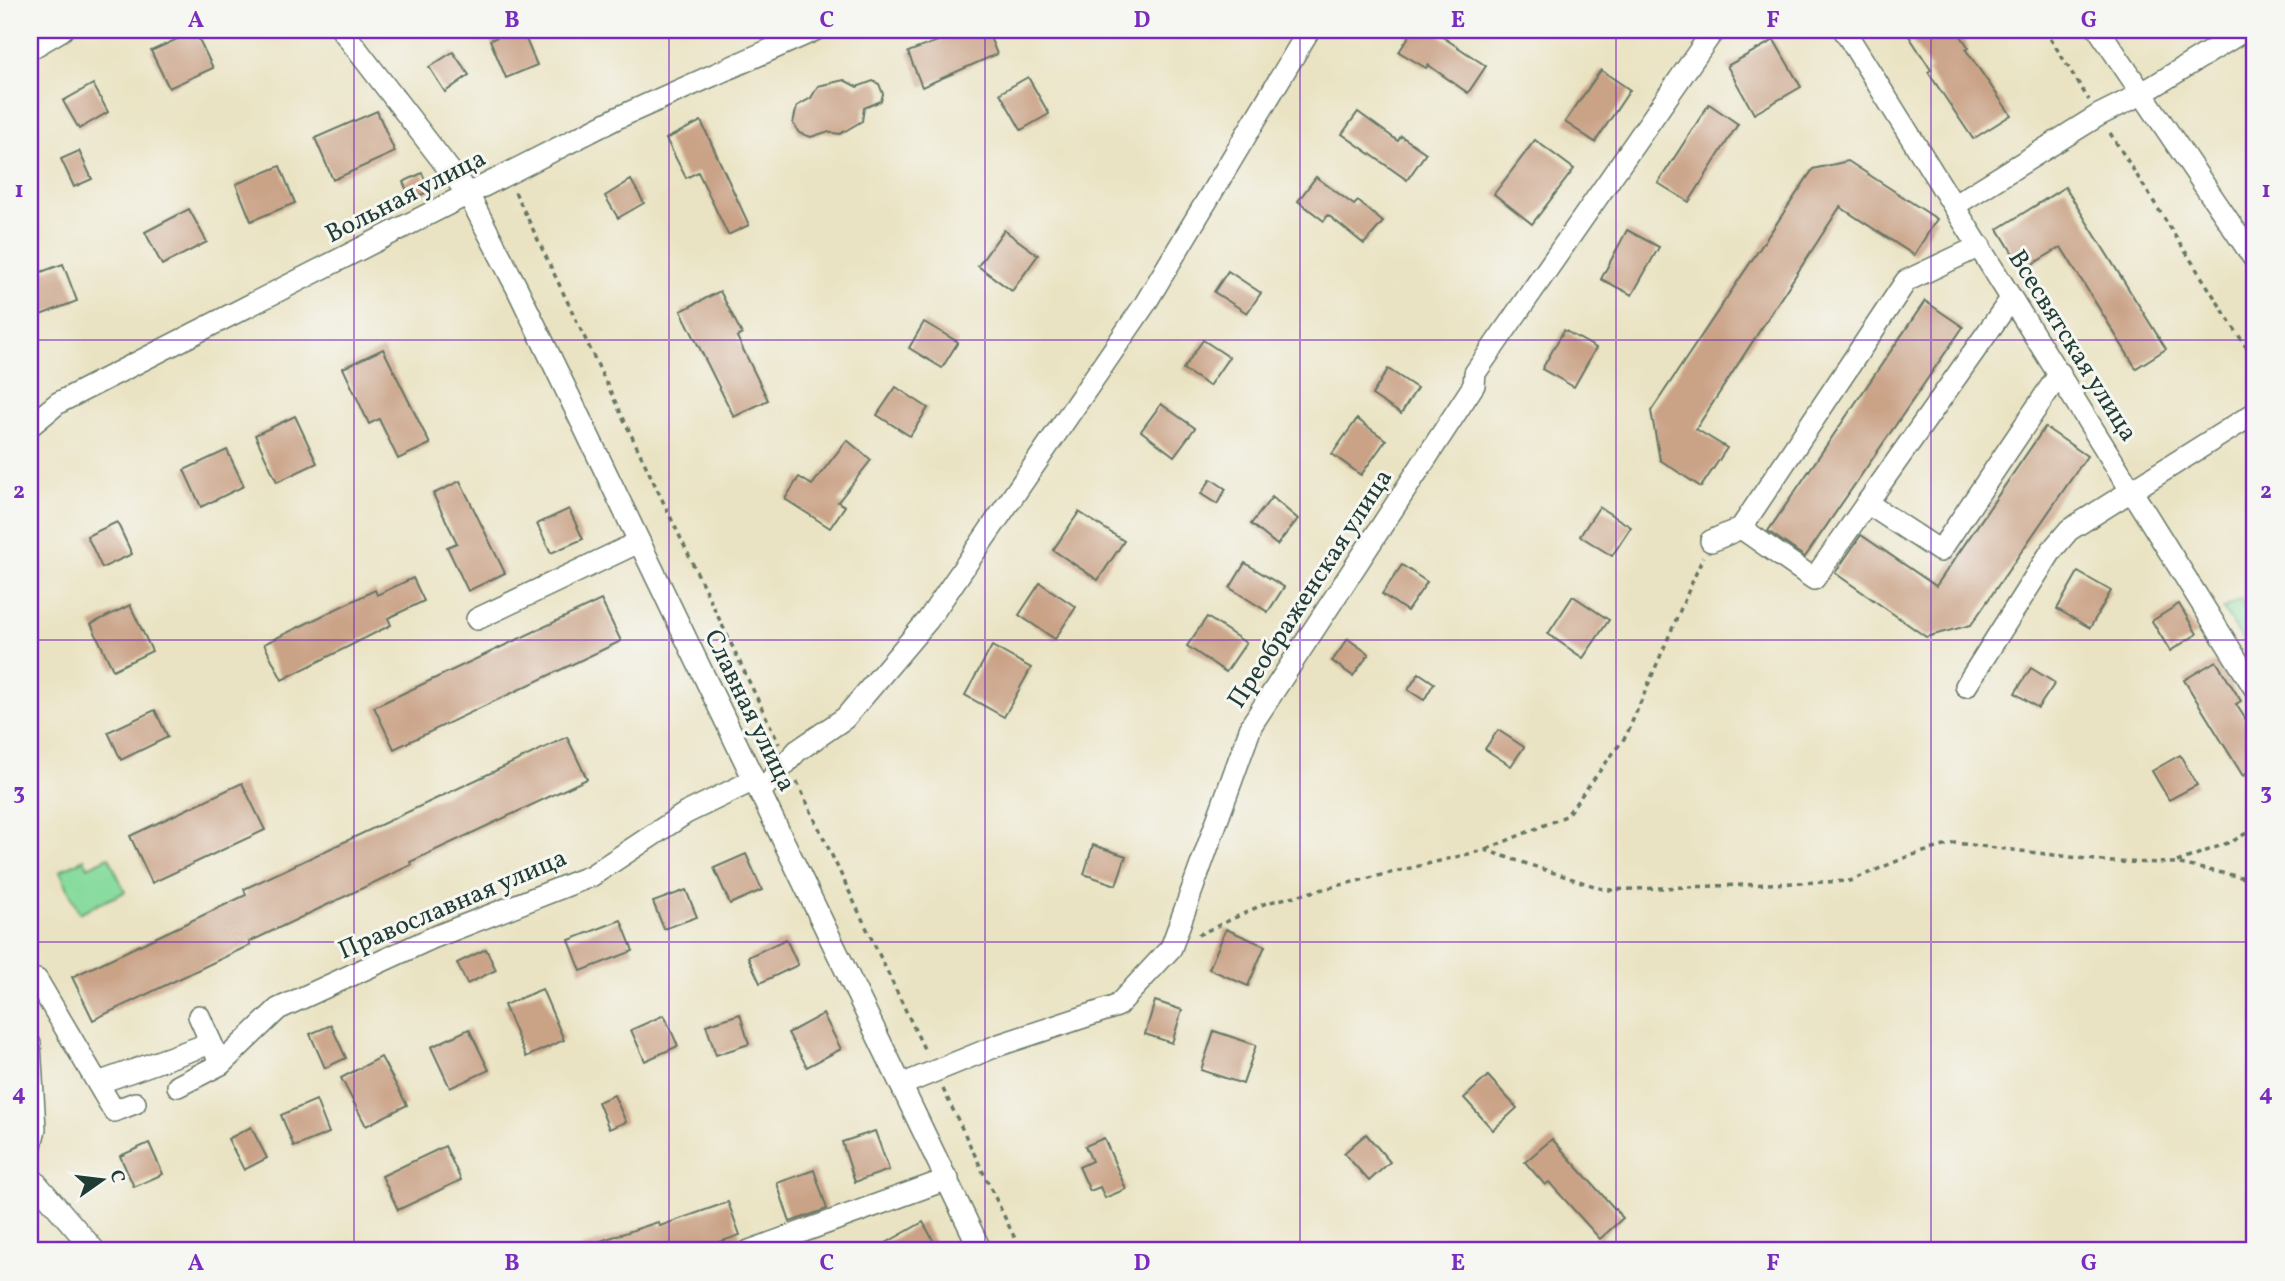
<svg xmlns="http://www.w3.org/2000/svg" width="2285" height="1281" viewBox="0 0 2285 1281" font-family="Vollkorn,serif">
<rect width="100%" height="100%" fill="#f6f6f2"/>
<filter id="ink" filterUnits="userSpaceOnUse"><feTurbulence type="fractalNoise" baseFrequency=".0143" numOctaves="2"/><feDisplacementMap in="SourceGraphic" scale="14" xChannelSelector="R" yChannelSelector="G"/><feConvolveMatrix kernelMatrix="1 2 1 2 8 2 1 2 1" color-interpolation-filters="sRGB"/></filter>
<filter id="wash" filterUnits="userSpaceOnUse"><feTurbulence type="fractalNoise" baseFrequency=".00686" numOctaves="4" result="noise"/><feDisplacementMap in="SourceGraphic" scale="28" xChannelSelector="R" yChannelSelector="G"/><feGaussianBlur stdDeviation="1.57" result="paint"/><feColorMatrix in="noise" values="0 0 0 0 0 0 0 0 0 0 0 0 0 0 0 0 0 1.4 0 .05"/><feComposite in="paint" operator="in"/></filter>
<g filter="url(#wash)">
<rect width="100%" height="100%" fill="#eae3c3"/>
<g fill="#87db9d" stroke="#538c68" stroke-width="2">
<polygon points="2240,599 2255,623 2253,656 2223,609"/>
<polygon points="109,857 125,892 79,913 60,871 84,859 88,867"/>
</g>
<g id="blocks">
<g fill="#caa387">
<polygon points="514,30 522,30 537,65 506,78 490,40"/>
<polygon points="967,30 987,30 997,54 922,87 908,52"/>
<polygon points="1413,30 1432,30 1486,66 1468,93 1428,65 1426,68 1399,52"/>
<polygon points="1905,30 1957,30 1969,48 1966,50 2011,115 1973,139 1928,72 1931,70"/>
<polygon points="195,31 213,68 169,88 151,51"/>
<polygon points="1774,40 1801,87 1754,114 1727,66"/>
<polygon points="453,52 469,75 445,92 429,67"/>
<polygon points="1601,70 1630,90 1595,142 1565,122"/>
<polygon points="1028,77 1049,114 1021,130 1000,93"/>
<polygon points="844,80 857,87 873,81 879,84 883,94 881,101 864,108 862,121 840,134 826,132 811,137 799,133 793,123 797,106 811,98 818,86"/>
<polygon points="93,84 108,112 79,129 63,101"/>
<polygon points="1709,104 1738,124 1689,202 1658,183"/>
<polygon points="377,111 395,152 333,180 315,138"/>
<polygon points="1358,112 1398,141 1401,136 1426,153 1407,180 1342,134"/>
<polygon points="701,121 749,225 728,235 698,172 686,178 666,139"/>
<polygon points="1535,140 1574,169 1532,224 1494,194"/>
<polygon points="79,151 92,179 74,187 61,159"/>
<polygon points="1848,161 1937,219 1914,255 1840,207 1696,429 1727,448 1701,487 1660,460 1651,411 1813,169"/>
<polygon points="280,166 295,203 251,221 236,184"/>
<polygon points="422,173 430,191 411,199 403,182"/>
<polygon points="1316,177 1354,205 1358,201 1383,222 1364,244 1328,215 1324,221 1298,201"/>
<polygon points="631,180 644,203 618,218 605,196"/>
<polygon points="2065,187 2166,349 2136,368 2061,247 2023,270 1998,229"/>
<polygon points="189,209 207,242 162,265 145,232"/>
<polygon points="1004,230 1038,255 1012,291 978,266"/>
<polygon points="1627,230 1659,247 1632,295 1601,279"/>
<polygon points="63,264 77,301 30,319 30,276"/>
<polygon points="1228,271 1261,293 1247,313 1214,292"/>
<polygon points="720,291 742,334 737,337 768,400 734,417 681,311"/>
<polygon points="1925,301 1963,327 1805,557 1768,531"/>
<polygon points="924,322 958,342 942,368 909,348"/>
<polygon points="1564,330 1596,348 1574,387 1542,369"/>
<polygon points="1203,340 1229,357 1209,386 1183,369"/>
<polygon points="383,349 430,444 398,459 379,419 369,424 343,368"/>
<polygon points="1388,369 1417,388 1401,414 1372,395"/>
<polygon points="896,387 928,408 910,436 877,415"/>
<polygon points="1161,404 1195,428 1174,456 1141,431"/>
<polygon points="295,416 317,463 277,482 255,435"/>
<polygon points="1357,419 1386,440 1361,475 1332,454"/>
<polygon points="2045,427 2087,456 1971,625 1926,637 1835,573 1861,535 1936,586"/>
<polygon points="847,440 871,460 838,502 845,506 830,528 785,499 799,477 812,485"/>
<polygon points="227,450 244,486 201,507 184,470"/>
<polygon points="1211,479 1226,489 1217,504 1201,494"/>
<polygon points="460,481 505,573 468,591 447,547 457,543 433,494"/>
<polygon points="1272,497 1298,519 1277,545 1251,524"/>
<polygon points="1599,507 1631,527 1612,556 1580,536"/>
<polygon points="569,509 583,539 551,553 537,524"/>
<polygon points="1079,512 1124,541 1098,580 1053,550"/>
<polygon points="117,522 132,554 102,568 87,536"/>
<polygon points="1245,563 1284,587 1268,612 1230,588"/>
<polygon points="1402,565 1427,582 1407,611 1382,594"/>
<polygon points="2078,572 2111,591 2090,628 2057,609"/>
<polygon points="413,578 424,601 388,618 391,625 282,680 264,644 375,590 377,595"/>
<polygon points="1040,583 1076,607 1055,639 1019,615"/>
<polygon points="1573,596 1609,620 1583,658 1548,634"/>
<polygon points="601,600 621,641 394,749 374,707"/>
<polygon points="2179,604 2197,634 2170,651 2152,621"/>
<polygon points="130,605 152,651 113,670 91,624"/>
<polygon points="1207,617 1246,643 1226,672 1187,646"/>
<polygon points="1348,639 1369,654 1353,676 1332,661"/>
<polygon points="992,646 1031,668 1004,717 965,695"/>
<polygon points="2216,661 2241,701 2236,704 2255,734 2255,768 2243,776 2184,680"/>
<polygon points="2031,668 2055,683 2038,708 2015,693"/>
<polygon points="1419,673 1434,683 1424,700 1408,690"/>
<polygon points="155,710 168,737 121,760 108,732"/>
<polygon points="1498,730 1524,747 1511,766 1485,749"/>
<polygon points="567,737 587,779 410,862 411,865 249,942 250,945 93,1020 72,977 246,895 244,889"/>
<polygon points="2180,755 2197,785 2169,800 2152,771"/>
<polygon points="242,783 265,830 152,883 130,836"/>
<polygon points="1093,845 1126,856 1116,885 1084,874"/>
<polygon points="746,854 762,890 730,904 714,868"/>
<polygon points="686,890 697,917 664,929 653,902"/>
<polygon points="621,920 633,951 581,971 569,940"/>
<polygon points="1226,929 1265,946 1248,986 1209,969"/>
<polygon points="786,939 798,965 760,983 748,957"/>
<polygon points="486,949 496,970 467,984 457,963"/>
<polygon points="542,989 564,1040 526,1057 504,1005"/>
<polygon points="1155,1001 1182,1010 1172,1043 1145,1034"/>
<polygon points="740,1014 749,1044 716,1055 706,1025"/>
<polygon points="823,1014 841,1049 807,1067 788,1033"/>
<polygon points="664,1015 678,1046 645,1061 631,1030"/>
<polygon points="331,1025 346,1058 325,1068 310,1034"/>
<polygon points="469,1029 489,1070 450,1088 431,1047"/>
<polygon points="1214,1031 1256,1045 1243,1084 1201,1070"/>
<polygon points="381,1057 407,1105 366,1126 341,1078"/>
<polygon points="1488,1076 1517,1108 1493,1130 1464,1098"/>
<polygon points="614,1095 626,1122 609,1129 598,1102"/>
<polygon points="316,1100 329,1133 294,1147 281,1115"/>
<polygon points="251,1127 267,1158 244,1170 228,1139"/>
<polygon points="875,1131 889,1170 855,1182 842,1142"/>
<polygon points="1366,1134 1390,1162 1369,1181 1344,1153"/>
<polygon points="1104,1138 1126,1189 1105,1198 1100,1187 1090,1191 1079,1167 1092,1161 1085,1146"/>
<polygon points="1552,1139 1623,1218 1600,1239 1549,1182 1545,1185 1525,1162"/>
<polygon points="149,1143 163,1174 134,1187 120,1156"/>
<polygon points="445,1146 461,1180 398,1210 382,1176"/>
<polygon points="814,1170 827,1209 790,1222 777,1183"/>
<polygon points="728,1202 740,1235 694,1251 579,1251 579,1248 658,1222 660,1226"/>
<polygon points="923,1222 939,1251 872,1251"/>
</g>
</g>
</g>
<g filter="url(#ink)">
<use href="#blocks" fill-opacity="0" stroke="#676" stroke-width="2"/>
<g fill="none" stroke-linecap="round" stroke-linejoin="round">
<g stroke="#676" stroke-width="24">
<g id="minor">
<polyline points="342,30 468,194 517,288 981,1251"/>
<polyline points="1844,30 2255,689"/>
<polyline points="2099,30 2255,260"/>
<polyline points="30,49 62,30"/>
<polyline points="1955,205 2099,115 2141,94 2245,30"/>
<polyline points="2011,299 1867,503 1940,551 2060,373"/>
<polyline points="30,426 58,403 617,118 815,30"/>
<polyline points="1741,528 1814,579 1867,503"/>
<polyline points="1711,541 1741,528 1906,281 1980,246"/>
<polyline points="477,619 639,542"/>
<polyline points="1966,686 2052,550 2069,530 2255,413"/>
<polyline points="760,792 797,751 845,718 928,620 1145,304 1309,30"/>
<polyline points="37,980 114,1111 135,1103"/>
<polyline points="199,1016 217,1056"/>
<polyline points="30,1044 35,1129 30,1149"/>
<polyline points="98,1083 211,1043"/>
<polyline points="901,1085 999,1045 1117,1006 1171,948 1252,724 1474,385 1475,373 1711,34 1717,30"/>
<polyline points="178,1086 221,1064 278,1009 432,938 591,876 686,813 754,780"/>
<polyline points="30,1176 95,1251"/>
<polyline points="749,1251 948,1179"/>
</g>
</g>
<g stroke="#676" stroke-width="3.5" stroke-dasharray="5 5" stroke-linecap="butt">
<polyline points="2045,30 2089,100"/>
<polyline points="2110,133 2255,361"/>
<polyline points="515,192 779,744"/>
<polyline points="797,782 926,1053"/>
<polyline points="1487,849 1566,816 1626,736 1703,557"/>
<polyline points="2177,862 2233,841 2255,828"/>
<polyline points="1198,935 1266,903 1485,850 1606,890 1850,881 1909,856 1955,843 2112,862 2175,863 2255,880"/>
<polyline points="943,1089 1021,1251"/>
</g>
<use href="#minor" stroke="#fff" stroke-width="21"/>
</g>
</g>
<path fill="none" stroke="#7b2cbf" stroke-width="2" stroke-opacity="0.55" d="M354,30v1221M669,30v1221M985,30v1221M1300,30v1221M1616,30v1221M1931,30v1221M30,340h2225M30,640h2225M30,942h2225"/>
<g text-anchor="middle" stroke-width="6" stroke-linejoin="round" paint-order="stroke">
<g font-size="26" fill="#1f3d34" stroke="#f6f6f2">
<text transform="translate(405 195) rotate(-27)" y="9">Вольная улица</text>
<text transform="translate(2074 345) rotate(58)" y="9">Всесвятская улица</text>
<text transform="translate(1309 588) rotate(-57)" y="9">Преображенская улица</text>
<text transform="translate(751 710) rotate(64)" y="9">Славная улица</text>
<text transform="translate(452 903) rotate(-23)" y="9">Православная улица</text>
</g>
</g>
<rect width="2285" height="1281" fill="none" stroke="#f6f6f2" stroke-width="77"/>
<g transform="translate(102 1180) rotate(76)" stroke="#f6f6f2" stroke-width="5" paint-order="stroke">
<path d="M0-5L12 26L0 18L-12 26Z" fill="#1f3d34"/>
<text y="-10" font-size="19" font-weight="bold" text-anchor="middle" fill="#1f3d34">С</text>
</g>
<rect x="38" y="38" width="2208" height="1204" fill="none" stroke="#7b2cbf" stroke-width="2.5"/>
<g font-size="23" text-anchor="middle" font-weight="bold" fill="#7b2cbf">
<text x="196" y="27">A</text>
<text x="512" y="27">B</text>
<text x="827" y="27">C</text>
<text x="1142" y="27">D</text>
<text x="1458" y="27">E</text>
<text x="1773" y="27">F</text>
<text x="2089" y="27">G</text>
<text x="19" y="197">1</text>
<text x="2266" y="197">1</text>
<text x="19" y="498">2</text>
<text x="2266" y="498">2</text>
<text x="19" y="799">3</text>
<text x="2266" y="799">3</text>
<text x="19" y="1100">4</text>
<text x="2266" y="1100">4</text>
<text x="196" y="1270">A</text>
<text x="512" y="1270">B</text>
<text x="827" y="1270">C</text>
<text x="1142" y="1270">D</text>
<text x="1458" y="1270">E</text>
<text x="1773" y="1270">F</text>
<text x="2089" y="1270">G</text>
</g>
</svg>
